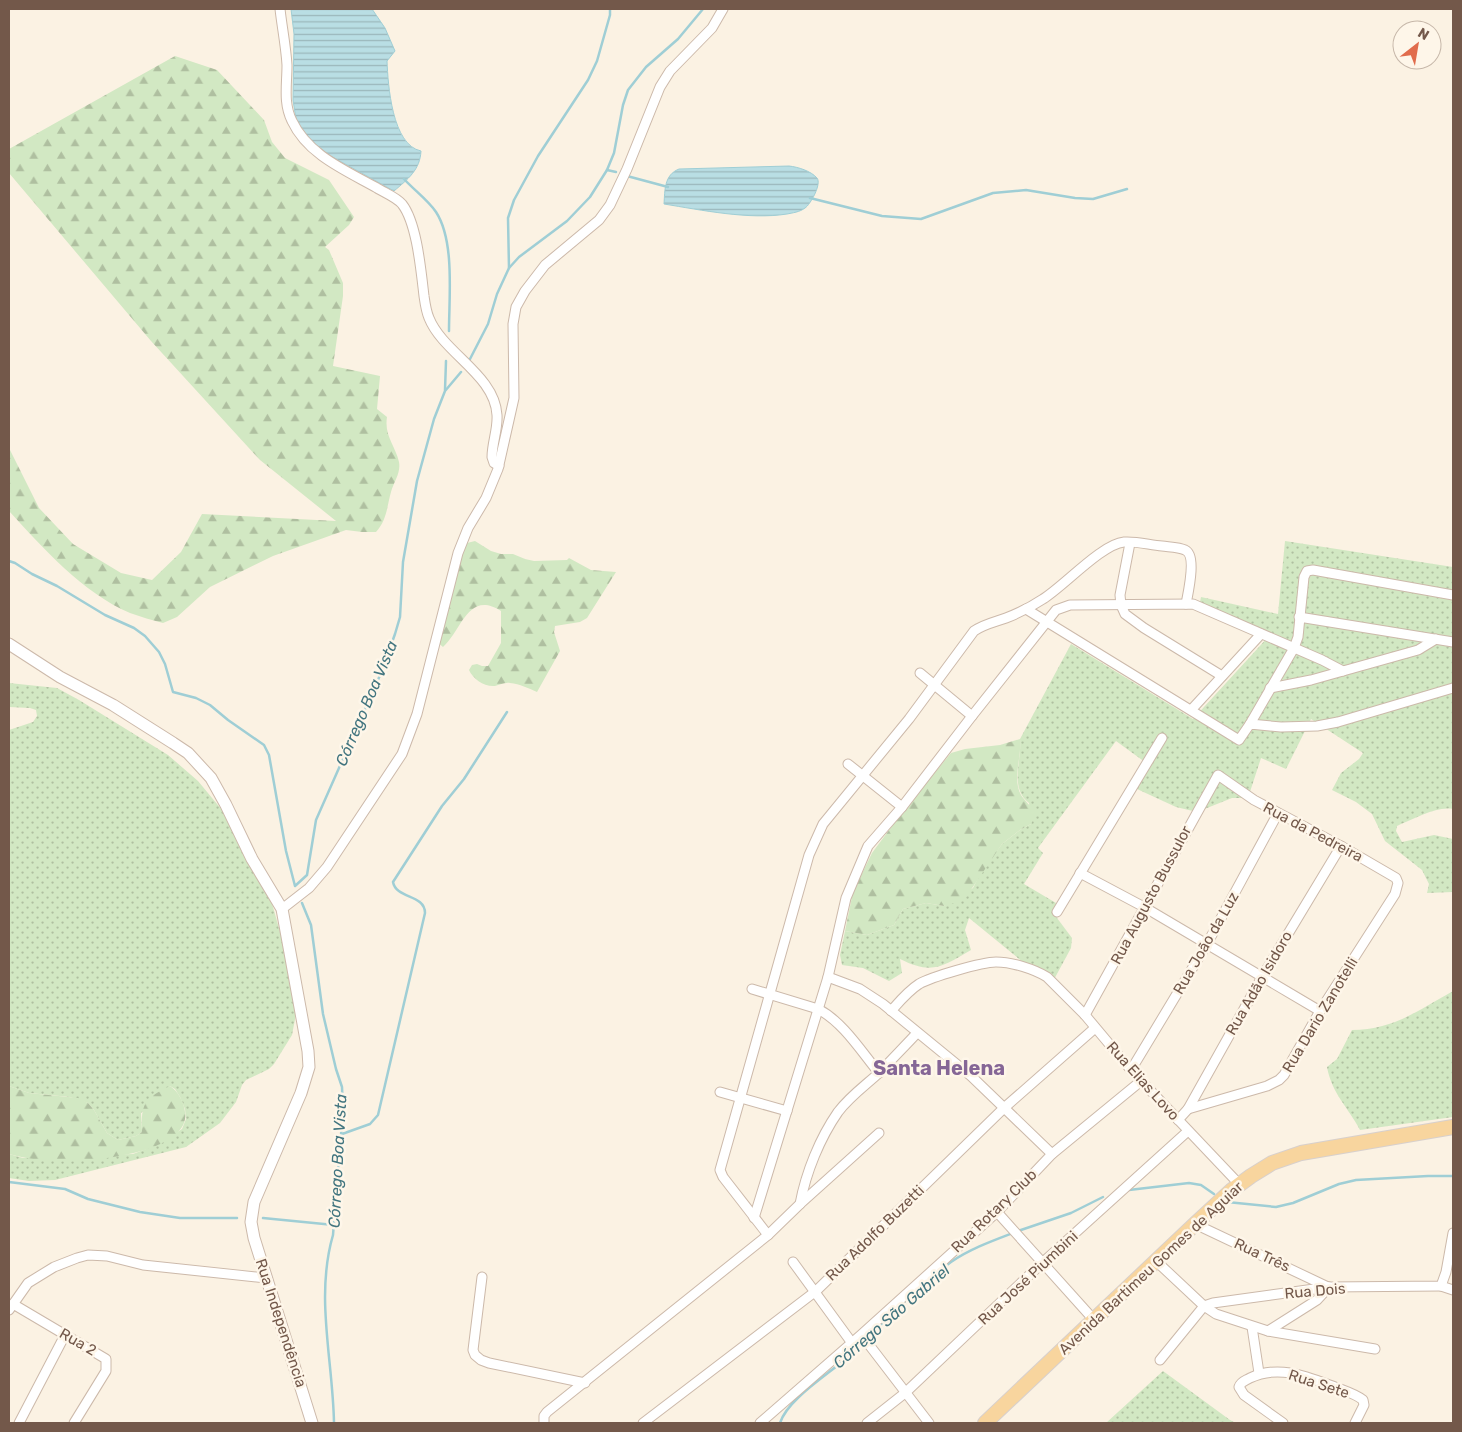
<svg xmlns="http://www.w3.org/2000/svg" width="1462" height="1432" viewBox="0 0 1462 1432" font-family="Rubik,sans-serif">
<defs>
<pattern id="grass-dots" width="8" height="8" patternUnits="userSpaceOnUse" patternTransform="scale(1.25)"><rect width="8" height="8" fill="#d2e8c3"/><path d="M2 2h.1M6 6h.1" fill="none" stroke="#afbfa0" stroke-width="1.8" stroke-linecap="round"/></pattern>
<pattern id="forest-firs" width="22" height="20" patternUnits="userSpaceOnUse" patternTransform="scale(1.25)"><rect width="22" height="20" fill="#d2e8c3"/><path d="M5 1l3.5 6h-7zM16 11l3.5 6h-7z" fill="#afbfa0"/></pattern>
<pattern id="water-rules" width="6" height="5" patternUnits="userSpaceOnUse" patternTransform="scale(1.25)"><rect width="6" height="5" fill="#b9dee4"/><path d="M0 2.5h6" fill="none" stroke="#9bb7bb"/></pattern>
</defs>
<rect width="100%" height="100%" fill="#fbf2e3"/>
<g fill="url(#grass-dots)">
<path d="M1285,541l168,26v242c-17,-3 -36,9 -52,15l-4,2 -1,5 6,11 32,-7 19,4v53l-26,1 2,-9 -7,-14 -37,-29 -13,-27 -16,-12 -24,-12 9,-17 18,-14 4,-6 -52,-34 -25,50 -25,-11 -13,40h-16l-35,14 -21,-5 -39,-18 -3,1 15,-25 -33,-24 -78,107 5,5 -19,31 32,19 -2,11 18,24 -1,10 -20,37 -82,-67 -4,12 6,20c-29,17 -39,25 -71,9l2,14 -13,8 -26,-13 -21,-3 -2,-10 5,-24 22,4 27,-10 9,-16 23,-6 18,3 29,-18 7,-14 22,-30 18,-14 11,-6 -2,-21c-20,-16 -7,-41 -9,-64l51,-95 122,75 76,-83 -69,-34 1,-5 77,17z"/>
<polygon points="9,683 57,688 79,700 168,755 198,781 222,810 264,875 291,971 297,1009 292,1035 274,1064 269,1069 246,1080 242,1085 236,1102 220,1123 186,1147 55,1180 29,1181 9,1178 9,1154 23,1158 133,1154 159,1144 182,1129 186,1119 185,1109 180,1097 175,1089 170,1086 141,1113 142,1132 136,1136 118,1140 107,1133 94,1110 88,1103 70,1097 29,1093 9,1086 9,730 33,722 37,716 36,710 30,708 9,707"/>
<path d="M1453,991v126l-93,13c-12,-23 -28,-36 -33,-63l10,-8 15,-29c41,0 67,-20 101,-39z"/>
<polygon points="1163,1371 1230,1420 1236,1423 1106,1423"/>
</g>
<g fill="url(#forest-firs)">
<path d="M175,56l42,14 47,50 8,22 13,16 44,22 25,37 -5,8 -24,22 4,3 14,33v13l-10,70 47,10 -3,33 10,8c-3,19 8,28 12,45 2,11 -5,19 -8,30 -4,14 -4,28 -15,40h-14l-16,-2 -73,26 -63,31 -33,30 -14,6c-11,-3 -22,-6 -33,-10 -47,-20 -87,-65 -121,-102v-63l30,60 34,36 48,29 31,7 29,-28 21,-38 134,7 -76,-61 -109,-119 -142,-168v-24z"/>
<path d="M475,541l16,10 10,3h12l12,5 9,2 33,-1 2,-2 22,12 25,2 -29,46 -7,4 -25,4 -1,6 6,19 -23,41c-9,-4 -17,-8 -27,-9 -5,-1 -10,2 -15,3 -11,1 -22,-7 -26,-16l3,-5 5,-1 5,2h6l13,-23v-32c-33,-21 -39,19 -58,36l-7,-6 7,-45 24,-53z"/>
<path d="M1020,739c2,18 -8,40 1,56 3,5 11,12 15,18l-5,11 -11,6 -18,14 -38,56 -20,6 -18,-3 -23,6 -9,16 -27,10 -22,-4 8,-39 19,-39 32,-43 47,-57 14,-4 35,-4z"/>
<path d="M9,1086l20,7 49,5 10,5 6,7 13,23 11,7 18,-4 6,-4c-1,-29 2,-33 28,-46 8,5 14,16 15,26 6,38 -82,48 -108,49 -22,1 -47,-1 -68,-7z"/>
</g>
<g fill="url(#water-rules)" stroke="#9fced5">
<path d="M291,9h81l13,19 10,23 -8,10c1,24 5,84 34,90 -1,19 -13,28 -27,40l-67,-37 -20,-17 -11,-18 -3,-19 1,-66z"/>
<path d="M789,166c9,1 22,5 28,12 5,6 -7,27 -12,30 -5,4 -13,5 -18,6 -38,6 -86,-4 -123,-10 1,-14 0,-29 15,-35z"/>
</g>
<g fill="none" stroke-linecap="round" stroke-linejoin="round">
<g stroke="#9fced5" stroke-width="2.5">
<polyline points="607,170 616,172"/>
<polyline points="627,176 668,187"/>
<path d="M404,179c10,11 24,21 32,33 19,29 13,85 13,119"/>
<polyline points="810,198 882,216 921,219 993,193 1026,190 1075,198 1093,199 1127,189"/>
<polyline points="509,268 508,218 514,200 538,156 588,80 597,61 610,15 610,9"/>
<polyline points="470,359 488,324 497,294 509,268 519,257 567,221 590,197 607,170 614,153 623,105 628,90 646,67 678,39 703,9"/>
<polyline points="445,390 446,361"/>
<polyline points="9,561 15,563 32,574 57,586 105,615 134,628 145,636 159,652 165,664 173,692 196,698 210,705 228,720 264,745 269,755 286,851 295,886 307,875 316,820 381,673 395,634 400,617 403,562 417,481 434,419 445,391 461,372"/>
<path d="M302,903l9,22 12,89 13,55 6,18 1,23 -10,125c-18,62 0,125 1,188"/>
<path d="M342,1134l28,-10 8,-9 47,-202c0,-19 -29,-14 -32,-31l49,-76 22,-27 43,-67"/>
<polyline points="9,1182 65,1189 88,1199 140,1212 180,1218 237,1218"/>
<polyline points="1129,1190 1189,1183 1201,1185 1214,1194"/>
<polyline points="1227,1202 1276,1207 1293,1203 1339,1184 1356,1180 1428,1176 1453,1176"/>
<polyline points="263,1218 334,1225"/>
<polyline points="1018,1231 1071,1213 1103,1197"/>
<path d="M780,1423c8,-25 51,-50 70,-68 33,-31 64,-66 101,-93 19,-13 41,-21 62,-29"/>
</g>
<g stroke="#ccb9aa" stroke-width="11">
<g id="minor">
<path d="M280,9c2,18 6,38 7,56 0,20 -4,38 5,56 16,34 53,49 85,67 8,5 19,9 25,16 15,19 19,67 22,92 1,7 2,15 5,22 14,35 66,57 68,97 1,14 -5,28 -5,42l2,6 5,3"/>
<polyline points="1130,543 1120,595 1121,605 1125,614 1144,628 1222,676"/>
<polyline points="1026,609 1239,740 1250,724 1281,727 1317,726 1338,722 1453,688"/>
<polyline points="1299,617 1453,642"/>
<polyline points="1343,671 1418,650 1436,639"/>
<polyline points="920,673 972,716"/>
<polyline points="1192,709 1261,634"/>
<polyline points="1250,724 1294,648 1298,637 1304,577 1307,571 1313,570 1453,595"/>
<polyline points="848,764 902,807"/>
<polyline points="1080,873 1144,907 1320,1011"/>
<polyline points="282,909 309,888 327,867 402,754 417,714 458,553 468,528 486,498 498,469 514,398 513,324 516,307 525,291 545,265 599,220 610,205 627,169 660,87 670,71 712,28 723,9"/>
<polyline points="1057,912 1162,738"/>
<polyline points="828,977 860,989 883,1004 971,1076 1052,1154"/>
<path d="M752,989l66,20c25,13 43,42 61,64"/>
<path d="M891,1011c8,-9 17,-20 28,-27 12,-7 63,-22 77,-22 16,0 38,7 51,15l38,38 46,55 109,115"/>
<polyline points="1085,1015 1218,775 1254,800 1341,846 1396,878 1398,883 1395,894 1320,1011 1284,1075 1279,1080 1267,1086 1188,1109"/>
<polyline points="1131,1070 1207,944 1278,813"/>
<polyline points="720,1092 787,1111"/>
<polyline points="1178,1120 1188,1109 1262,977 1341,846"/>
<path d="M800,1204c6,-32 20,-66 38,-92 12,-16 28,-27 42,-40 12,-13 25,-26 37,-39"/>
<polyline points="997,1212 1094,1320"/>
<polyline points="754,1218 828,977 846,898 865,853 868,846 902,807 972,716 1056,610 1070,605 1193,604 1322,660 1343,671 1311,680 1270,688"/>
<polyline points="1195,1224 1328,1287"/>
<path d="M768,1235l-45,-58 -3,-7 89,-315 14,-31 86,-105 65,-88c10,-7 21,-9 32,-13 13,-5 25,-11 37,-19 21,-13 59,-55 81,-57 12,-1 26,3 38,4 7,1 17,1 23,4 12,5 3,43 1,54"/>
<polyline points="1156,1261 1204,1306 1216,1314 1268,1331 1317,1300 1329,1287"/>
<polyline points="793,1262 852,1343"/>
<polyline points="482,1277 473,1350 475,1355 481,1360 489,1363 585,1383"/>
<polyline points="1441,1286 1453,1290"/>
<polyline points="13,1304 106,1359 106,1371 74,1423"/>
<polyline points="9,1310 28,1283 54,1267 77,1258 88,1255 107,1256 143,1265 266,1278"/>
<polyline points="1252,1327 1259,1373"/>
<polyline points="1268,1331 1375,1349"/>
<polyline points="870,1346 929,1423"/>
<polyline points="1160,1360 1204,1306 1213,1303 1329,1287 1441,1286 1446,1272 1453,1233"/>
<polyline points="19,1423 65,1335"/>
<polyline points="544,1423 544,1416 547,1412 768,1235 800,1204 879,1133"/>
<polyline points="643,1423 816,1291 1004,1108 1095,1028"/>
<polyline points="760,1423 861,1335 997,1212 1052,1154 1141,1081"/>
<polyline points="867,1423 905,1393 1042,1263 1188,1131"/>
<path d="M1283,1423l-39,-28 -5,-8c2,-6 6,-6 11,-9 29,-14 58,-1 85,9 10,4 21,7 28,13l1,5 -9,18"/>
</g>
</g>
<g stroke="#ccb9aa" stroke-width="13">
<polyline id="tertiary" points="9,644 60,677 113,705 173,743 188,753 211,778 226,805 252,859 282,909 308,1051 309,1067 301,1093 254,1202 251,1222 254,1238 312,1423"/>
</g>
<g stroke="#d8d0cc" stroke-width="16">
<polyline id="primary" points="985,1423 1195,1224 1232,1190 1251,1176 1272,1163 1301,1153 1453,1127"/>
</g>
<use href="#minor" stroke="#fff" stroke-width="9"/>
<use href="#tertiary" stroke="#fff" stroke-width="11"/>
<use href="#primary" stroke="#f8d59e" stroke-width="14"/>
</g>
<g text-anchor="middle" stroke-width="5" stroke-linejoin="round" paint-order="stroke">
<g font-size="15" fill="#73584a" stroke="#fef6e9">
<text transform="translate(1313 832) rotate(28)" y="5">Rua da Pedreira</text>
<text transform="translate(1151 895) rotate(-62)" y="5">Rua Augusto Bussulor</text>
<text transform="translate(1206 943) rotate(-60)" y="5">Rua João da Luz</text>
<text transform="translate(1259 983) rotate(-60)" y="5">Rua Adão Isidoro</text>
<text transform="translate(1320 1015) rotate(-59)" y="5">Rua Dario Zanotelli</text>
<text transform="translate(1143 1081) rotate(48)" y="5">Rua Elias Lovo</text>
<text transform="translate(994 1211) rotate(-44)" y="5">Rua Rotary Club</text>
<text transform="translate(875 1233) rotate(-44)" y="5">Rua Adolfo Buzetti</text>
<text transform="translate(1262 1255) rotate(25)" y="5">Rua Três</text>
<text transform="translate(1151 1268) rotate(-43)" y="5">Avenida Bartimeu Gomes de Aguiar</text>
<text transform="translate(1028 1278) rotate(-43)" y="5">Rua José Piumbini</text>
<text transform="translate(1315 1291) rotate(-5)" y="5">Rua Dois</text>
<text transform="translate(281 1323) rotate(72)" y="5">Rua Independência</text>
<text transform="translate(78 1342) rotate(30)" y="5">Rua 2</text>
<text transform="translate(1319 1384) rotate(18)" y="5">Rua Sete</text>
</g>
<g font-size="16" font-style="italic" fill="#42757f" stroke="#fef6e9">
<text transform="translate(366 703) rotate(-67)" y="6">Córrego Boa Vista</text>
<text transform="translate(337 1161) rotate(-87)" y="6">Córrego Boa Vista</text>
<text transform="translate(891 1316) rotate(-41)" y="6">Córrego São Gabriel</text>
</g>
<g font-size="20" font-weight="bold" fill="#856696" stroke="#fef6e9">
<text x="939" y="1075">Santa Helena</text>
</g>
</g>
<rect width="1462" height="1432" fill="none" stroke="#73584a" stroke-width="20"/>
<g transform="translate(1417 45) rotate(31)"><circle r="24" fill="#fef6e9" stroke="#c6b7a9"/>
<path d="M0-4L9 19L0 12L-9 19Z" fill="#e16c4c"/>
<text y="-8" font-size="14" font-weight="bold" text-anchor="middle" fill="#73584a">N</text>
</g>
</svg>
